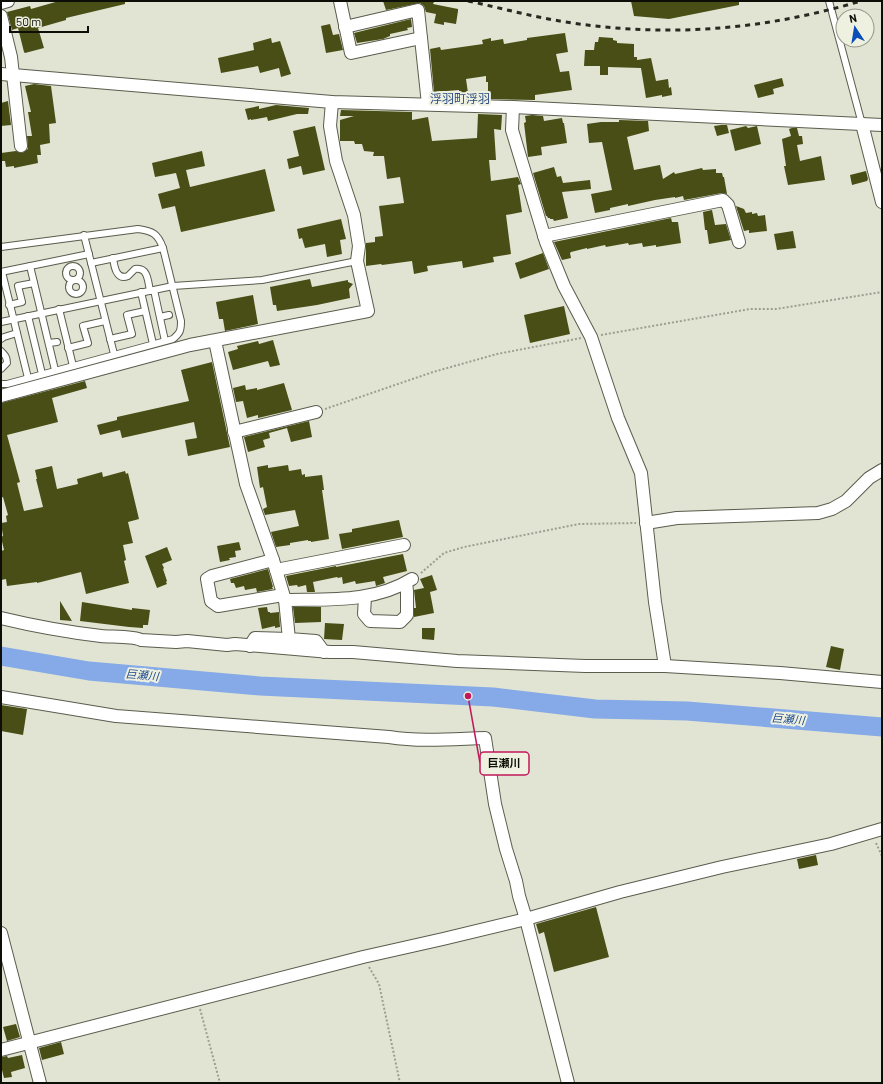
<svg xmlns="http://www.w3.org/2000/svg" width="883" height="1084" viewBox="0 0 883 1084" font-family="Barlow,'Noto Sans JP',sans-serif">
<rect width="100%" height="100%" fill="#e1e4d2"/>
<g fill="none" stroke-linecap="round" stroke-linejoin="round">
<polyline stroke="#85aae7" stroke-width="19" points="1,656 89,671 260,686 493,697 595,709 687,711 882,727"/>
</g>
<g fill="#484e15">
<polygon points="59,1 125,1 125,4 66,18 66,20 38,28 44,48 25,53 24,52 18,28 12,30 7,12 30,6 31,9"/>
<polygon points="383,1 429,1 434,2 433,4 458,9 458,11 456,24 444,22 444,25 434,23 436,14 426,12 424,6 420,3 386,10"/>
<polygon points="631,1 739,1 739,5 669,19 634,16"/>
<polygon points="411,19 412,27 407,28 408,30 390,34 390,36 383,39 357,43 354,33"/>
<polygon points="330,24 333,35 339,34 343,50 326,53 321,26"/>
<polygon points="565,33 568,52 556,54 560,72 569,71 572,90 535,95 535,100 488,99 488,82 486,82 486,76 466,79 468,93 459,94 459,90 434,92 430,49 440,47 441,50 483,44 482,40 491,38 491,41 503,39 504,44 527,40 527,38"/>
<polygon points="599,37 613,38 613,40 617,41 617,43 634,44 634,57 637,57 637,60 651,58 656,81 668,79 669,88 671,87 672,95 662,97 662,95 646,98 641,68 608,67 608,75 600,75 600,66 584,66 585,50 594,50 595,42 598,42"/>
<polygon points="271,38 272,43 280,41 291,74 281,77 279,68 260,73 258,66 221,73 218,58 254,50 253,43"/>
<polygon points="782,78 784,86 773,89 774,94 758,98 754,85"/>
<polygon points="34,84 51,86 56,123 49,124 50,143 40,145 41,155 37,155 38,163 14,168 14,166 6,167 5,161 1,161 1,153 16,151 22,153 28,149 27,136 32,136 28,112 31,112 25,86"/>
<polygon points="8,101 11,125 1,126 1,103"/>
<polygon points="276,105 309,108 308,114 297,114 268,121 267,117 251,120 251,119 248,120 245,109 259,106 259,109"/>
<polygon points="341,110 412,112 412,120 428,117 432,141 477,138 478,114 502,115 501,130 494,129 496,160 489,160 491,181 518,177 521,184 518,185 522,212 506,215 511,254 493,257 494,262 463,268 462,261 427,266 428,271 414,274 412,261 382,265 381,264 366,266 366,243 375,242 375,237 383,236 379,206 404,203 400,177 387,179 384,156 373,156 374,152 364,151 362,144 355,144 354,141 340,141 340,120 354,116 340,116"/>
<polygon points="532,115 543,116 544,121 562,118 563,123 564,123 567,143 541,147 542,155 528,157 524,123 526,122 525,116"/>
<polygon points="619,120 648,121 649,131 627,137 634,170 660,165 663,179 674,172 675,174 702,168 703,170 716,169 716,173 722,173 723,177 724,177 727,194 722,193 684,200 683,196 675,198 675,197 655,200 628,206 628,204 610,208 610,210 595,213 591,194 612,190 602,142 589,143 587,124 601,122 619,122"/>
<polygon points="721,125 727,125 729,133 717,136 714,126"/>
<polygon points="315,126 325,170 303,175 301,166 289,169 287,159 299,156 293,131"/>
<polygon points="746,126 748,128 757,126 761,144 735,151 730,130"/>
<polygon points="792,128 797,128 799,136 802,136 803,144 797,145 800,161 821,156 825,180 788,185 784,166 786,166 782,139 791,136 789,129"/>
<polygon points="202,151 205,166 186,170 190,187 265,169 275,211 181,232 175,206 162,209 158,194 180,188 176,173 155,177 152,163"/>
<polygon points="554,167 557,177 561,176 563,183 590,180 591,189 562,192 568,218 554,221 553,219 550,219 550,218 548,218 547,216 546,216 533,173"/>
<polygon points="866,171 868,179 867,181 852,185 850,175"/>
<polygon points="736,206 744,209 746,213 752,212 752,214 757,213 758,216 765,215 767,231 749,233 749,230 744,231"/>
<polygon points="712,210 715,225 726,224 731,240 709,244 707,230 705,230 703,212"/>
<polygon points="671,218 672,222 678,222 681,243 656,247 656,245 643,247 642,243 629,245 628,243 606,247 605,245 587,249 587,248 571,252 570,253 571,258 562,260 554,242"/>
<polygon points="341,219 346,239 340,240 342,254 327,257 325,244 305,248 302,238 299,239 297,229"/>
<polygon points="793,231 796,248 777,250 774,234"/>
<polygon points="543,253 549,269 520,279 515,263"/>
<polygon points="310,279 312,287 348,280 348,282 353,284 349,289 350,298 317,305 277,311 276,305 273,305 270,287"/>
<polygon points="253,295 258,324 225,331 223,319 219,319 216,302"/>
<polygon points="564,306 570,334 530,343 524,315"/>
<polygon points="273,340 280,365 270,367 268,361 233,370 228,352 238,349 237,346 258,341 259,344"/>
<polygon points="212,362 230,447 188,456 185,440 197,438 194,422 122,438 120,430 100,435 97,425 117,420 117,417 189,401 181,370"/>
<polygon points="85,381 87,388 52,398 58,422 7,435 20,482 17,483 24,511 43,507 36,479 37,479 35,470 52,466 57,489 78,484 77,479 102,472 103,477 125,471 126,474 128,473 139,519 128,522 133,543 123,545 126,560 124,561 129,583 86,594 81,572 37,583 37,582 7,586 6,579 1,580 1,551 4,550 1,537 3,536 1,523 7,522 6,516 8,515 3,497 1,498 1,403"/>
<polygon points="284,383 292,410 258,418 258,415 247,418 243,401 236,402 233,388 245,385 246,390 257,388 257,390"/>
<polygon points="309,421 312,437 291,442 287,428 269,433 270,438 263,440 265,447 248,452 244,437"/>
<polygon points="268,465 268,468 288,465 289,471 301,469 302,475 305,474 305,477 322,475 324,490 322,490 329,539 311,542 311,541 308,541 308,540 290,543 290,545 276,547 271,532 299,526 295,510 265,515 263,509 267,507 263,487 260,488 257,467"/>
<polygon points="399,520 403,537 342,549 339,534 352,532 352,529"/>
<polygon points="239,542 241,550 235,551 236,557 229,558 230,560 220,562 217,546"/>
<polygon points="167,547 172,560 162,564 164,568 163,569 167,581 166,582 167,584 157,588 145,556"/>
<polygon points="403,554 407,571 383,577 385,583 376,586 375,581 356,584 355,581 343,584 342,577 338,578 337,577 313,582 315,592 307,592 306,585 298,587 297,585 289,586 286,576 336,566 336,567"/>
<polygon points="268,569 273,587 272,587 273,589 257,592 256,588 245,590 244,586 236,588 234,583 231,583 230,579"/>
<polygon points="432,575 437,590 430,592 434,613 414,617 414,608 416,608 414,590 424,588 420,579"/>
<polygon points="60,601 72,621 60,620"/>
<polygon points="82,602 132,610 132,608 150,610 148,625 143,625 143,628 129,627 80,621"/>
<polygon points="267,607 268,612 270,612 270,613 279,612 280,627 275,628 275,626 262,629 258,608"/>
<polygon points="293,607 321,607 321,622 295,623"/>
<polygon points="325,623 344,624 342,640 324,639"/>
<polygon points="422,628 435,628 434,640 422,639"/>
<polygon points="831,646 844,649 840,670 826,667"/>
<polygon points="1,705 27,709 23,735 1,731"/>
<polygon points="816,855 818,865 799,869 797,859"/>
<polygon points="596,907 609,957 554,972 544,932 539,934 536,924"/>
<polygon points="16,1024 20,1037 7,1041 3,1027"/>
<polygon points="61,1042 64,1054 42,1060 39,1048"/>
<polygon points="22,1055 25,1068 11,1072 12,1077 4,1078 1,1066 1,1057 7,1056 8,1058"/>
</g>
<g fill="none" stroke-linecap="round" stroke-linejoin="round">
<g stroke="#5a5c4d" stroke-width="8">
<g id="service">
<polyline points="829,1 862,124"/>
<polyline points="84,235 114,354"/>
<path d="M1,247l137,-18c15,2 20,5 25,19l18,73c0,10 -1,12 -8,18l-166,45h-6"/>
<path d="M113,258c1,7 3,23 15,18 2,-2 5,-5 7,-7 13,-2 13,12 15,22"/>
<polyline points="91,263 163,248"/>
<polyline points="30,266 55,370"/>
<circle cx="73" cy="273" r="7"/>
<polyline points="1,272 89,254"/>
<polyline points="2,272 28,378"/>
<circle cx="76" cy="287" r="7"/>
<polyline points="154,290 165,341"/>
<polyline points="141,292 153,344"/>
<polyline points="9,305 22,302 18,286 34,283"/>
<polyline points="59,309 73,366"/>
<polyline points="28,316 42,374"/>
<polyline points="160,317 169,315"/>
<polyline points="1,322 173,286 262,280 357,261"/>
<polyline points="1,339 4,337 17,333"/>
<polyline points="110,339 132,334 127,315 145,311"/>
<polyline points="49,343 57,342"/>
<polyline points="68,348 88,343 83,326 105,321"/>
<path d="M1,351c4,4 6,6 6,12l-6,6"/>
</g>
</g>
<g stroke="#5a5c4d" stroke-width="14">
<g id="minor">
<polyline points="340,1 351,53 421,38"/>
<polyline points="1,3 8,1"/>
<polyline points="1,16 11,57 21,146"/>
<polyline points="345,27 418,10 428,104"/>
<polyline points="1,74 332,102 513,107 882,125"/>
<polyline points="513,107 512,130 546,242 564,286 591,337 618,418 641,473 655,602 665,666"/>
<polyline points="862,124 882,202"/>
<polyline points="544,236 723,200 728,205 739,242"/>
<polyline points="215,341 246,484 273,560 285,600 289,639 316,641 324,652"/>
<polyline points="1,396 190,345 368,311 357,261 359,246 354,215 336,161 330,126 332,102"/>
<polyline points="234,432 316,412"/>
<polyline points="646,523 677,518 818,513 832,509 846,501 869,478 882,470"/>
<polyline points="273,560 212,576 207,579 211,601 218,606 283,595"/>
<polyline points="276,570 404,545"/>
<polyline points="365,597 364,614 370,621 400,622 407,615 407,591 406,583"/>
<path d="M285,600c44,-1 88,3 127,-21"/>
<path d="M1,618c33,8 67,14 100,18 10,1 33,0 40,4l35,2 11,-1 40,4 8,-1 95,8h23l104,9 128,5h80l115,7 102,9"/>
<polyline points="250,646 255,638 289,639"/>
<path d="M1,697l115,19 273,21c32,5 64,2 96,1l10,66 11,45 10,32 3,15 7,23 42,164"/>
<polyline points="1,933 40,1083"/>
<polyline points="1,1050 363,957 443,939 526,919 620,892 722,867 831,844 882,829"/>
</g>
</g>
<g stroke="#9b9e90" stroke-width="2" stroke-dasharray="2 2" stroke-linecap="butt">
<polyline points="601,335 750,309 776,309 882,292"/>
<polyline points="325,409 433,372 497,354 581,338"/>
<polyline points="421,573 444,553 464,547 579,524 636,523"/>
<polyline points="876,843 882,856"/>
<polyline points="369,967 379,984 400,1083"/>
<polyline points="200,1009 220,1083"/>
</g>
<use href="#service" stroke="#fff" stroke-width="6"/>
<use href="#minor" stroke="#fff" stroke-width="12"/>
<path stroke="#282922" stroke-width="3" stroke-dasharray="5 5" stroke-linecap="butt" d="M468,1c33,7 65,16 98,21 101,16 198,8 295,-21"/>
</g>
<g text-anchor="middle" stroke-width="4" stroke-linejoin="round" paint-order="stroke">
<g font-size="11" font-style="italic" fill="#1e488f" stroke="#eef1df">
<text transform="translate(142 675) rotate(5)" y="4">巨瀬川</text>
<text transform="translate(788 719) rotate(5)" y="4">巨瀬川</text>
</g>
<g font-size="12" fill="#2c4c83" stroke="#eef1df">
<text x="460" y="103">浮羽町浮羽</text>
</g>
</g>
<path fill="none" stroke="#c2185b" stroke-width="1.5" d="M468 696L480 763"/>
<circle fill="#c2185b" stroke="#eef1df" stroke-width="1.5" cx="468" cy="696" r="4"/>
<rect fill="#eef1df" stroke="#c2185b" stroke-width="1.5" x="480" y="752" width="49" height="23" rx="4"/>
<g font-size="11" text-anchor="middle" font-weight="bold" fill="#0d0e08">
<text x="504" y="767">巨瀬川</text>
</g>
<rect width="883" height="1084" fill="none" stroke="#0d0e08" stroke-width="4"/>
<g transform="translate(855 28) rotate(348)"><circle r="19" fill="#eef1df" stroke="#949689"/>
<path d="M0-3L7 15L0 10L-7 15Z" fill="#0a4db8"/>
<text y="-6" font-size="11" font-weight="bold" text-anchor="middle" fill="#0d0e08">N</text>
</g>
<path d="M10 26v6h78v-6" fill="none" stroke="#0d0e08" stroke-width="2"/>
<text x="16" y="26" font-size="12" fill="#0d0e08" stroke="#eef1df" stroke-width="3" paint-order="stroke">50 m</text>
</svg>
